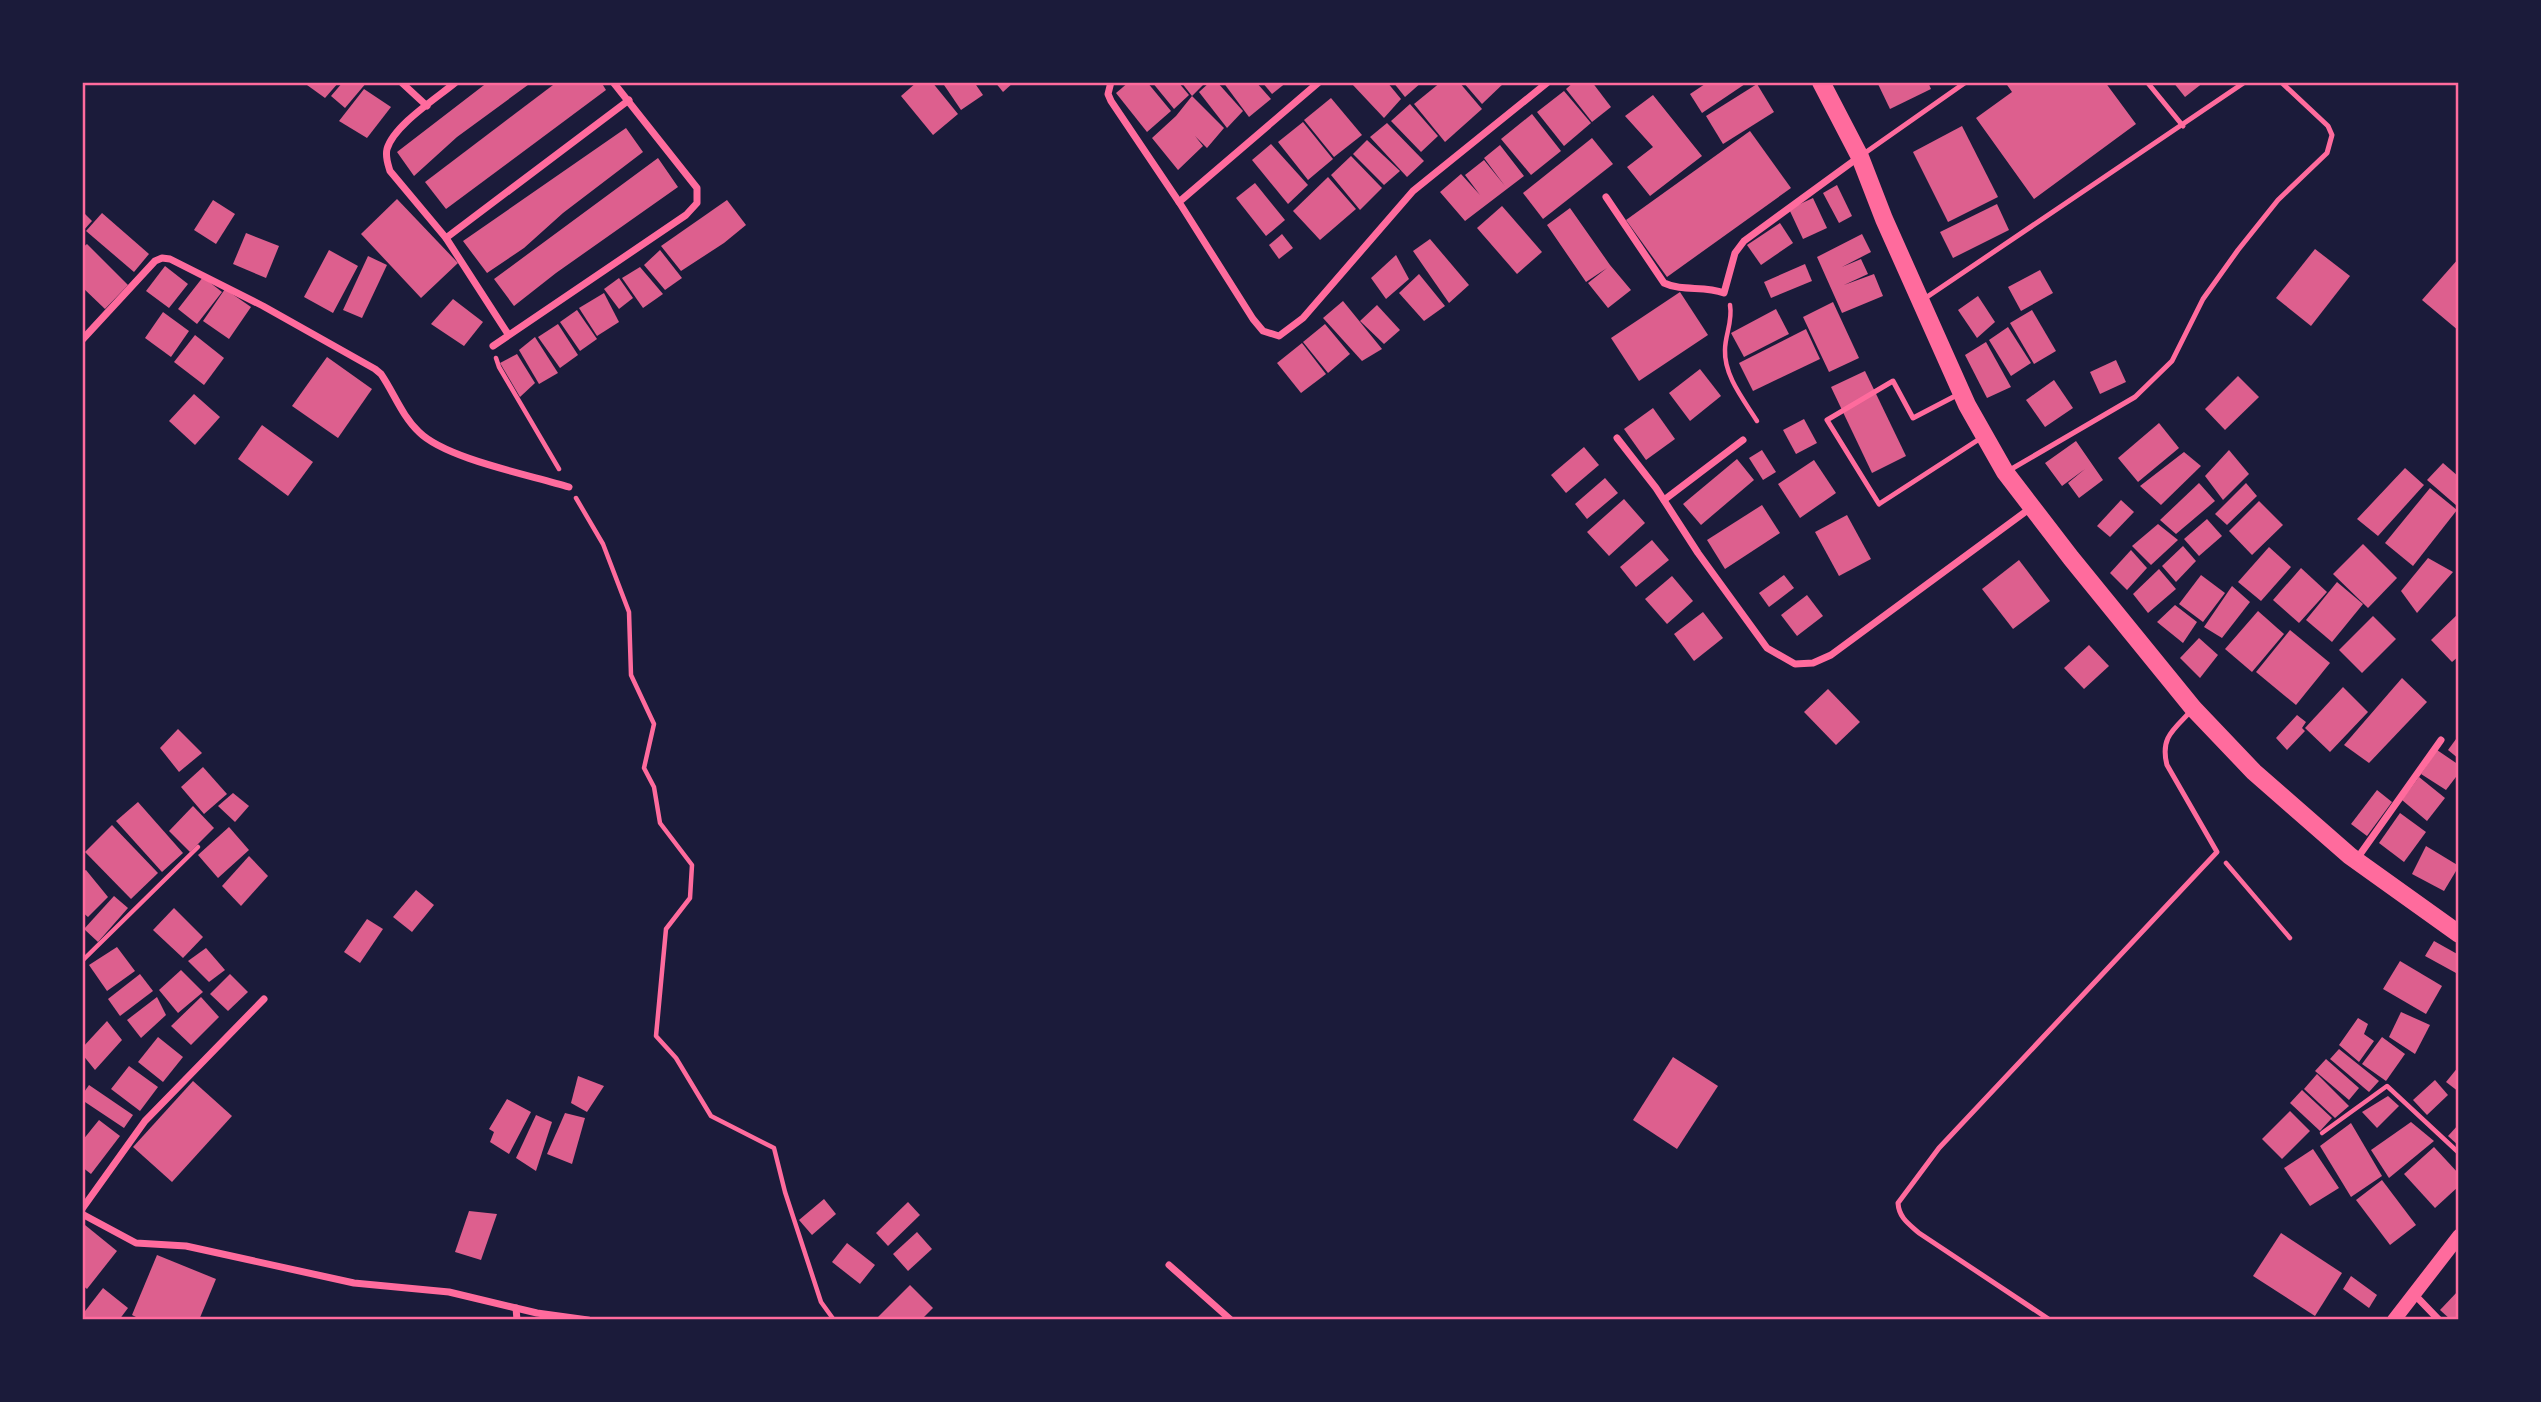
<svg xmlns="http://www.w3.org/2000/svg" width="2541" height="1402" viewBox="0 0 2541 1402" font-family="'Varela Round',sans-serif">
<rect width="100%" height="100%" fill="#1b1b3a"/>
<g fill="#dd5f8e">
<polygon points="309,82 339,82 325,98 307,85"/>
<polygon points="343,82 367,82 345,108 331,96"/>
<polygon points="488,82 532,82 457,137 414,176 397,152"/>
<polygon points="557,82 601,82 606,90 446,209 425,182"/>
<polygon points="917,82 932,82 958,114 933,135 901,96"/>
<polygon points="942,82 974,82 983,95 961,110"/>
<polygon points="995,82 1014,82 1003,92"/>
<polygon points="1129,82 1147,82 1171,111 1147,132 1116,93"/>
<polygon points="1152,82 1178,82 1189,95 1174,109"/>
<polygon points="1181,82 1206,82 1192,96 1224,128 1207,148 1195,136 1203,146 1178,170 1152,138 1176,116 1192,96"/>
<polygon points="1210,82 1217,82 1243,111 1227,128 1199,92"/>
<polygon points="1223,82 1256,82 1271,99 1249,117"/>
<polygon points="1262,82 1287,82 1272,94"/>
<polygon points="1355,82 1387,82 1401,99 1384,118 1352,84"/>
<polygon points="1393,82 1422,82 1405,97"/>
<polygon points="1441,82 1459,82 1482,109 1445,142 1414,104"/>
<polygon points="1463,82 1505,82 1482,104"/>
<polygon points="1574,82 1592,82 1611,107 1592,122 1566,89"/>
<polygon points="1708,82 1748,82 1702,113 1690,94"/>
<polygon points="1877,82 1928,82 1931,89 1890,109"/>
<polygon points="2005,82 2105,82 2136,124 2034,199 1976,118 2012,92"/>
<polygon points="2173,82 2204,82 2185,97"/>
<polygon points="1757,84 1774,112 1723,144 1706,116"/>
<polygon points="364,89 391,107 367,138 339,121"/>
<polygon points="1564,91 1591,123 1564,146 1537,112"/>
<polygon points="1653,95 1702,156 1650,196 1627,167 1653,147 1625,116"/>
<polygon points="1331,98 1362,135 1334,157 1304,120"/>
<polygon points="1410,104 1438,136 1421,152 1391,121"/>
<polygon points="1532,114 1561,151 1531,175 1501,139"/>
<polygon points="1303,122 1333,159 1308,180 1278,142"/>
<polygon points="1387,123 1424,161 1407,177 1370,137"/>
<polygon points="1962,126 1998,197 1948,222 1913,152"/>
<polygon points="626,128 643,152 563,213 524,248 487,273 463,241"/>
<polygon points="1750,131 1791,188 1667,277 1626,220"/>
<polygon points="1592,138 1613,164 1543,219 1523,193"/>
<polygon points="1367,140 1400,171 1384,185 1353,154"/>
<polygon points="1271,144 1308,185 1288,204 1252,160"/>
<polygon points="1500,145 1524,176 1465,221 1440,192 1461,174 1480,195 1465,175 1484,160 1505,186 1484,158"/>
<polygon points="1351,156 1382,188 1360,210 1331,175"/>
<polygon points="658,158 678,187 556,273 514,306 494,279"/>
<polygon points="1328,177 1356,209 1320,240 1293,211"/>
<polygon points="1255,183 1285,220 1266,236 1236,198"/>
<polygon points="1837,185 1852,216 1839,223 1823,193"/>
<polygon points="1813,198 1827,228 1803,239 1789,209"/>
<polygon points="397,199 458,263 421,298 361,234"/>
<polygon points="213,200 235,214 216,244 194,230"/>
<polygon points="727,200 746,225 724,243 681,271 661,246"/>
<polygon points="1997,204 2009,230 1953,258 1940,232"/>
<polygon points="1502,206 1542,252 1517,274 1477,228"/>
<polygon points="1570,208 1610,265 1631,290 1608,308 1588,283 1607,268 1586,282 1547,225"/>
<polygon points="82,211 92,221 82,232"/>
<polygon points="102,213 149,254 134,272 86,231"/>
<polygon points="1780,223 1793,243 1761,265 1747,245"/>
<polygon points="246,233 279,246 266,278 233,264"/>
<polygon points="1282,234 1293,248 1279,259 1269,245"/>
<polygon points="1862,234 1871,252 1842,267 1861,259 1868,274 1844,285 1874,274 1883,296 1842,313 1817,257"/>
<polygon points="1430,239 1469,285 1449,303 1413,251"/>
<polygon points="87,244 128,285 105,309 82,287 82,248"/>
<polygon points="2315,249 2350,276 2311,326 2276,298"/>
<polygon points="329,250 358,266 333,313 304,297"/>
<polygon points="660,250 682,278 665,290 644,265"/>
<polygon points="1396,255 1409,279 1386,299 1371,278"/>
<polygon points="368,256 387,265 362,318 343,310"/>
<polygon points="2459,258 2459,331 2422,300"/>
<polygon points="1805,264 1812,281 1771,298 1764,282"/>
<polygon points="165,266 188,284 169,308 146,291"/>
<polygon points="640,267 663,294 643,308 622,278"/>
<polygon points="2040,270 2053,293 2021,311 2008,287"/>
<polygon points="1419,274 1445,306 1424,321 1399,293"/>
<polygon points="203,277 222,292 197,324 178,309"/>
<polygon points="619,278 633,298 619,309 604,289"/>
<polygon points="225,289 251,307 229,339 203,321"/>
<polygon points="1680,292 1708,335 1639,381 1611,338"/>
<polygon points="604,293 619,322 597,336 579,308"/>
<polygon points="1978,296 1995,322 1977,338 1958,310"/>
<polygon points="453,299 483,322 464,346 431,324"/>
<polygon points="1343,301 1382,349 1362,361 1323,318"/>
<polygon points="1833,302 1859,358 1829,372 1803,317"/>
<polygon points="1377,305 1400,330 1384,344 1360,321"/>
<polygon points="1776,309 1789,334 1744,357 1731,333"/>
<polygon points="577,310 597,339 580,351 560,322"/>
<polygon points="2032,310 2056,351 2034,364 2010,323"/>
<polygon points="163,312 189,331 171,357 145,338"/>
<polygon points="558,324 578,355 560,368 538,337"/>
<polygon points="1325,324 1350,354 1328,373 1303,342"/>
<polygon points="2008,327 2031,363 2011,376 1989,340"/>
<polygon points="1806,329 1820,359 1753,391 1739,363"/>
<polygon points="195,335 224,358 204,385 174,362"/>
<polygon points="535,337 558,373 539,384 519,350"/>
<polygon points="1986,342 2011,387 1987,398 1965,355"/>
<polygon points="1302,343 1326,374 1301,393 1277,363"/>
<polygon points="517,354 535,383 520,397 500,363"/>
<polygon points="327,357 372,389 338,438 292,406"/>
<polygon points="2116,360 2126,382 2100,394 2090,372"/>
<polygon points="1700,369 1721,396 1690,421 1669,393"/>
<polygon points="1865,371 1906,456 1872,473 1831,387"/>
<polygon points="2238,376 2259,397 2225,430 2205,409"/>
<polygon points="2054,380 2073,408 2045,427 2026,400"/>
<polygon points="194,394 220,417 195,445 169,421"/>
<polygon points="1653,408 1675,439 1646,460 1624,429"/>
<polygon points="1804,419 1817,443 1796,454 1783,430"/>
<polygon points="2159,423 2179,448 2138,482 2118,458"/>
<polygon points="262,425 313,462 288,496 238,459"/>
<polygon points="2076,441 2103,480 2079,498 2068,483 2085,469 2062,486 2045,463"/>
<polygon points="1584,447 1599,465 1566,493 1551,475"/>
<polygon points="1762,450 1776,472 1763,480 1749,458"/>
<polygon points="2229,450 2249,474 2223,500 2205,476"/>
<polygon points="2184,452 2201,466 2161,505 2140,486"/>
<polygon points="1737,459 1754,480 1701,525 1683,504"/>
<polygon points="1814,460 1836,493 1800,518 1778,484"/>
<polygon points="2443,463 2459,477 2457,506 2427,480"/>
<polygon points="2405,468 2424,485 2378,536 2357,519"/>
<polygon points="1605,478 1618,493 1587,519 1575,504"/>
<polygon points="2199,483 2215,501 2176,534 2160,520"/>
<polygon points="2246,483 2257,496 2227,525 2215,514"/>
<polygon points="2430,488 2457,510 2413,566 2385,543"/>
<polygon points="1624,499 1645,523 1609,556 1587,532"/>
<polygon points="2121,500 2134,512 2110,537 2097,526"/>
<polygon points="2259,501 2283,525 2252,555 2229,531"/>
<polygon points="1762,505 1780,533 1725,569 1707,540"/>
<polygon points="1847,515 1871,559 1839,576 1815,532"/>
<polygon points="2207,519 2222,536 2199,556 2184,539"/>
<polygon points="2158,524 2178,540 2151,565 2132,546"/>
<polygon points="1652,540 1669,560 1636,587 1620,567"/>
<polygon points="2363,544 2397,578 2368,608 2333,574"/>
<polygon points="2183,546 2196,561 2176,582 2162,566"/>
<polygon points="2269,547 2291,567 2261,601 2238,582"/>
<polygon points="2131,550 2147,568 2127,590 2110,573"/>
<polygon points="2428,558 2453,572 2417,613 2401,591"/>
<polygon points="2019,560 2050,601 2013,629 1982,589"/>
<polygon points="2301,568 2327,592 2299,623 2273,600"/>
<polygon points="2159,569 2176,589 2148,613 2133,594"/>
<polygon points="1784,575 1794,588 1769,607 1759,593"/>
<polygon points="2201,575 2225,593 2203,622 2179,604"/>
<polygon points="1672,576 1693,601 1667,624 1645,599"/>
<polygon points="2337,582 2363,604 2332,642 2306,620"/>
<polygon points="2232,586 2250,602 2222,638 2204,627"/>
<polygon points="1807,595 1823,616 1797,636 1781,615"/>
<polygon points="2175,605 2197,622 2183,643 2157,622"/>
<polygon points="2258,611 2284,634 2252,672 2225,649"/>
<polygon points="1703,612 1723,638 1694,661 1674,634"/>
<polygon points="2459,613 2459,656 2452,662 2431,640"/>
<polygon points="2373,616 2396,639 2362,673 2339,650"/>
<polygon points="2290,630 2330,663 2296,705 2256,672"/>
<polygon points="2199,638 2218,655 2200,678 2180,658"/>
<polygon points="2089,645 2109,666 2084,689 2064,668"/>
<polygon points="2402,678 2427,702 2369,763 2344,745"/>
<polygon points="2343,687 2368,712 2330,752 2305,728"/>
<polygon points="1828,689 1860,722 1836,745 1804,712"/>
<polygon points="2297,715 2306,722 2302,728 2305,731 2287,750 2276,738"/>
<polygon points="178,729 202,753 179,772 160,748"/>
<polygon points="2459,735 2459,759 2448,750"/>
<polygon points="2437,750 2459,765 2459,773 2446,790 2421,774"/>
<polygon points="203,767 227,794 204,814 181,787"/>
<polygon points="2419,777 2445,798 2427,821 2402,800"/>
<polygon points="2377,790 2392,802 2367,836 2351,824"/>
<polygon points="233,793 249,806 235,822 218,806"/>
<polygon points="138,802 183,853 162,872 116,821"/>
<polygon points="193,806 214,828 190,852 169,831"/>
<polygon points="2400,813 2426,832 2404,862 2379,843"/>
<polygon points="112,825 158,873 131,899 85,852"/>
<polygon points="229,827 249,850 218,878 198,855"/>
<polygon points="2426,846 2459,866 2444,891 2412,874"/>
<polygon points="249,856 268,876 241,906 222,886"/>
<polygon points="86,870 108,897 88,917 82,912 82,872"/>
<polygon points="416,890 434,905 412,932 393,917"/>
<polygon points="114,896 128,908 98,942 84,929"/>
<polygon points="174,908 203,937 183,958 153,930"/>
<polygon points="367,919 383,929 360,963 344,952"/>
<polygon points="2434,941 2459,955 2459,967 2456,973 2425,956"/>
<polygon points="117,947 135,971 107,991 89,965"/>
<polygon points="206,948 225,970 209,982 188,961"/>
<polygon points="2400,961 2442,986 2426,1014 2383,989"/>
<polygon points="181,970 203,992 178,1013 159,990"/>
<polygon points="140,974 153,991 120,1016 108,999"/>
<polygon points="230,974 248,992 228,1011 210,994"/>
<polygon points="157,997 166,1015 141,1038 127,1020"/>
<polygon points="201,997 219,1017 191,1045 171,1026"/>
<polygon points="2401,1012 2430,1025 2415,1054 2389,1037"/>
<polygon points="2358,1018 2368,1024 2364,1034 2374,1041 2359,1062 2339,1045"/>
<polygon points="107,1021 122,1040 95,1070 82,1054 82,1048"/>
<polygon points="158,1037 183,1057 163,1082 138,1062"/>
<polygon points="2382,1037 2405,1054 2386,1081 2362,1064"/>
<polygon points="2339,1049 2379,1081 2369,1092 2330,1059"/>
<polygon points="1673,1057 1718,1086 1677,1149 1633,1120"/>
<polygon points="2326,1059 2359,1088 2349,1100 2315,1071"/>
<polygon points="129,1066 158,1087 140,1111 111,1089"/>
<polygon points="2459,1066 2459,1092 2446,1082"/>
<polygon points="2317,1074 2349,1106 2335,1118 2304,1089"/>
<polygon points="578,1076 604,1086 587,1112 571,1103"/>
<polygon points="2435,1080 2448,1095 2427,1115 2413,1100"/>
<polygon points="193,1081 232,1116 172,1182 133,1147"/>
<polygon points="89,1085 133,1115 124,1128 82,1100 82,1095"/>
<polygon points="2302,1090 2332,1118 2320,1131 2290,1103"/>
<polygon points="2388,1096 2399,1106 2377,1128 2362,1112"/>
<polygon points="507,1099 531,1112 509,1154 490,1142 494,1132 489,1129"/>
<polygon points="2290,1111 2310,1131 2282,1159 2262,1139"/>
<polygon points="565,1113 585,1118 572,1164 547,1154"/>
<polygon points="536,1115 552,1122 536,1171 516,1158"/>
<polygon points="99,1120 120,1136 91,1174 82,1167 82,1141"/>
<polygon points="2411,1122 2434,1141 2389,1178 2371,1150"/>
<polygon points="2351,1123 2382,1176 2351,1197 2320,1146"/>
<polygon points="2459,1124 2459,1146 2448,1136"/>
<polygon points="2434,1147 2459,1174 2459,1186 2435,1208 2404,1174"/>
<polygon points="2313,1149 2339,1188 2310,1206 2284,1168"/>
<polygon points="2382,1180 2416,1225 2390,1245 2356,1200"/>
<polygon points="824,1199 836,1214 812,1235 799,1220"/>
<polygon points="908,1202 920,1215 888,1246 876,1233"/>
<polygon points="469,1211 497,1214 481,1260 455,1252"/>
<polygon points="85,1225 117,1251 87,1289 82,1285 82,1228"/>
<polygon points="917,1232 932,1249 908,1271 893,1254"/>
<polygon points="2281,1233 2342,1273 2315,1316 2253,1276"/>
<polygon points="847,1243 875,1265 860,1284 832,1262"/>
<polygon points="157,1255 216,1279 199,1320 142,1320 132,1315"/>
<polygon points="2351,1276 2377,1295 2369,1308 2343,1289"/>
<polygon points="910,1285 933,1308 921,1320 875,1320"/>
<polygon points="103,1288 128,1308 119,1320 82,1320 82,1315"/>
<polygon points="2459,1290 2459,1320 2451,1320 2440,1310"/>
</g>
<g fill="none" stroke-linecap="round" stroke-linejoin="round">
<g stroke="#ff6b9d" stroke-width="4.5">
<path d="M1730,305c3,17 -5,29 -5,45 -1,26 19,50 32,71"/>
<polyline points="496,358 499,367 559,469"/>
<polyline points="576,498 603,544 629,612 631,675 654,724 644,768 654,787 660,823 692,865 690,898 666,929 656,1036 676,1058 711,1116 774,1148 785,1192 821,1302 834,1320"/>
<polyline points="2226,863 2290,938"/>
<polyline points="82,961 198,847"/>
<polyline points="2322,1133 2387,1086 2459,1153"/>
</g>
<g stroke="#ff6b9d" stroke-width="5">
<polyline points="2147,82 2183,126"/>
<polyline points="1862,155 1966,82"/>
<polyline points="1924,299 2245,82"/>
<polyline points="1959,394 1913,418 1893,381 1827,420 1879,504 1981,438"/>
<polyline points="2008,471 2135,397 2172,361 2203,299 2238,250 2278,200 2327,153 2332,135 2328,126 2281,82"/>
<path d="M2050,1320l-131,-87c-10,-9 -20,-15 -21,-30l41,-55 278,-296 -50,-87c-7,-27 6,-35 23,-53"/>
</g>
<g stroke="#ff6b9d" stroke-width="7">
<polyline points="401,82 427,106"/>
<path d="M456,82c-19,16 -62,43 -69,67 -2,8 1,15 3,22l56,67 62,96"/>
<polyline points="1111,82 1108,94 1111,101 1179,202"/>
<polyline points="1319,82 1179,202 1253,319 1263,331 1279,336 1303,318 1413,191 1548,82"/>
<path d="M1606,197l58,86c19,9 40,2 60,10l11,-40 9,-12 115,-84"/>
<polyline points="446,238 629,100"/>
<path d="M82,340l73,-79 7,-3 8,1 93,47 112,63 6,5c13,19 21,42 38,58 27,27 112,43 150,55"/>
<polyline points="493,346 686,215 697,203 697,188 613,82"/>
<polyline points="1617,438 1656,488 1698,553 1767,648 1795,664 1813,663 1831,655 2032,507"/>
<polyline points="1664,500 1743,440"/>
<polyline points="2356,860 2441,740"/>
<polyline points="82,1209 145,1121 264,999"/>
<polyline points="82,1214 136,1243 186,1246 354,1283 449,1292 537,1313 588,1320"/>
<polyline points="1169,1265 1231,1320"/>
<polyline points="2413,1293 2439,1320"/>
<polyline points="516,1308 517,1320"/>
</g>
<polyline stroke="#ff6b9d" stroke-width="14" points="2394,1320 2459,1236"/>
<polyline stroke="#ff6b9d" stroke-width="18" points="1821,82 1860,157 1884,219 1967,405 2005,472 2071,558 2193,708 2254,772 2350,856 2459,934"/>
</g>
<rect width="2541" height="1402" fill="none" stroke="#1b1b3a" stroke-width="168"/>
<rect x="84" y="84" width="2373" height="1234" fill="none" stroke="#ff6b9d" stroke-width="2.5"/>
</svg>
